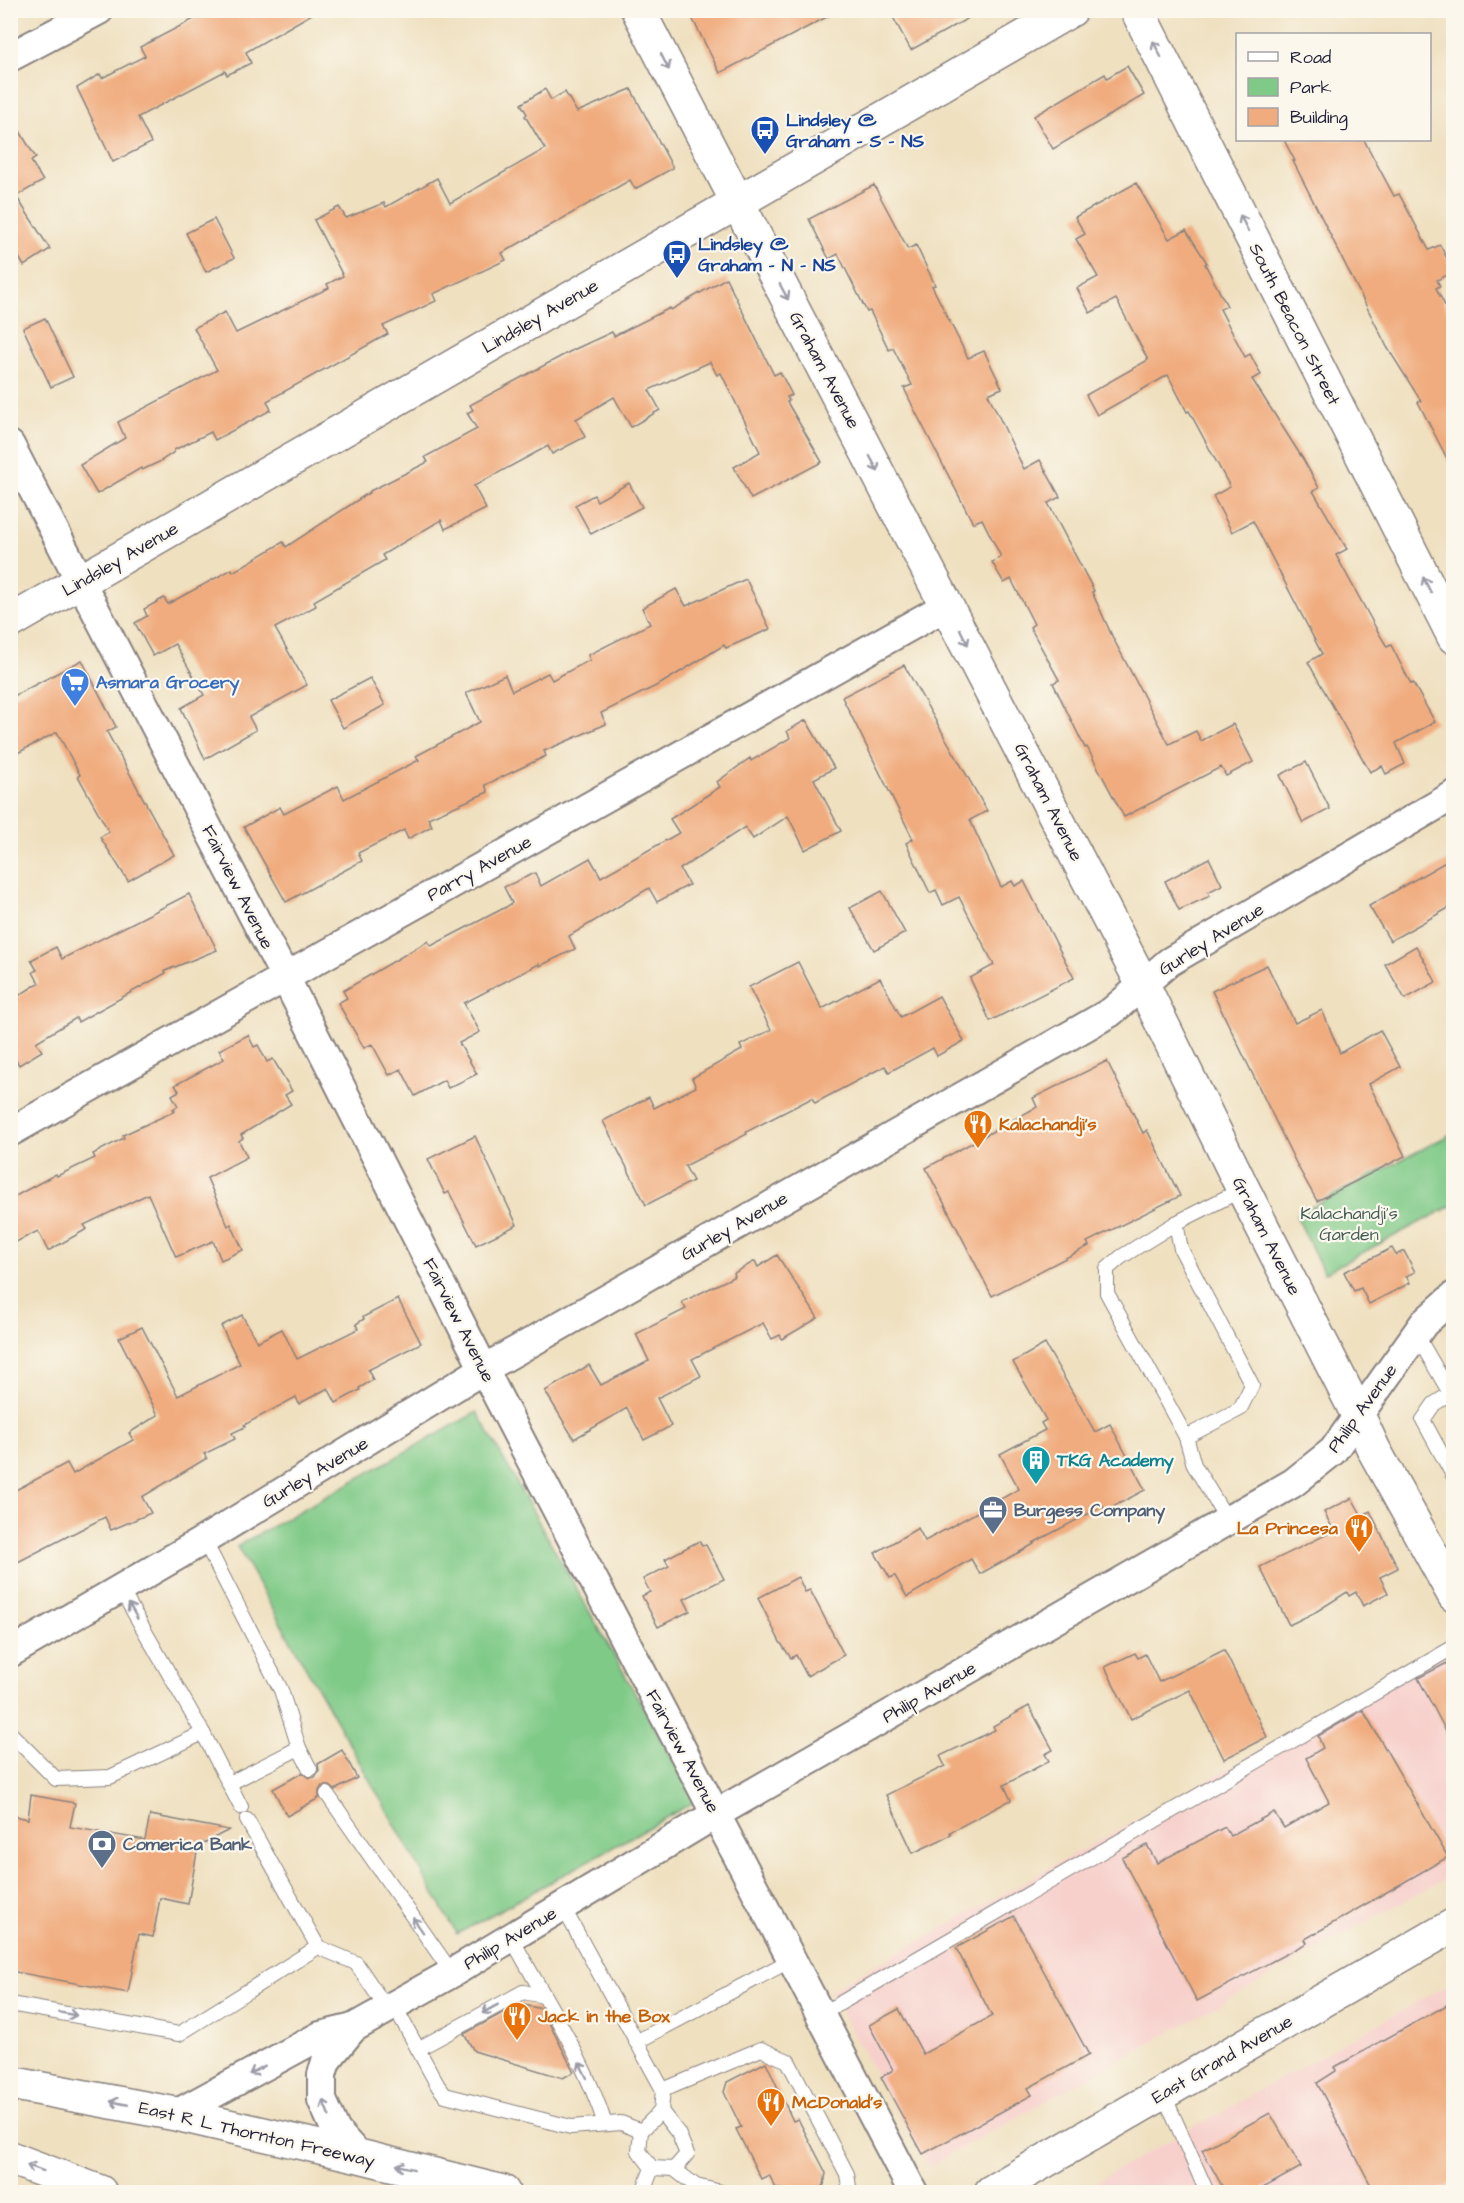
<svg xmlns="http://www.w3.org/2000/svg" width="1464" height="2203" viewBox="0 0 1464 2203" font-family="'Architects Daughter',sans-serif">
<rect width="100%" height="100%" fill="#fbf7ec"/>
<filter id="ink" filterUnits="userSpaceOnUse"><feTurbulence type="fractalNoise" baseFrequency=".0167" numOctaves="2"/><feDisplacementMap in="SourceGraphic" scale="12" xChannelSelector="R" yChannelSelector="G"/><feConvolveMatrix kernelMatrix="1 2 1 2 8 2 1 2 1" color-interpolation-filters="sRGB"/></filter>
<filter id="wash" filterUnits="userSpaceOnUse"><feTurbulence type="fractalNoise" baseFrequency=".008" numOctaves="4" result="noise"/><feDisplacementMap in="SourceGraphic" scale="24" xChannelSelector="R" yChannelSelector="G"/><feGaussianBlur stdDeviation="1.35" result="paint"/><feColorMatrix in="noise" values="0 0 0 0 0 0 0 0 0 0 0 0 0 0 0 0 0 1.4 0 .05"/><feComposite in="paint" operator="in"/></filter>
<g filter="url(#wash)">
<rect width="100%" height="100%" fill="#efe0c0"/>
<g fill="#f7d0cc">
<polygon points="1443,1649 1453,1668 1453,1874 928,2167 829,1991"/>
<polygon points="1453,1982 1453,2192 1078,2192"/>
</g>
<g fill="#80ca88" stroke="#517662" stroke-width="1.5">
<polygon points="1453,1133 1453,1205 1324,1273 1296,1215"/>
<polygon points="477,1412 696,1801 457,1934 237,1546"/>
</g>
<g id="blocks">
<g fill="#f0ac7e">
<polygon points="211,10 319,10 246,52 251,63 227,75 225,71 138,117 151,143 113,162 77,88 100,74 102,78 145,56 140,47"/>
<polygon points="688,10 840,10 720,73"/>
<polygon points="889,10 983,10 911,50"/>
<polygon points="1127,66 1144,95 1053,149 1034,116 1105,74 1107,78"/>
<polygon points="545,89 551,100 565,92 577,112 631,89 673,168 635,189 630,180 502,253 506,260 433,294 436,301 383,326 388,334 267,401 271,410 215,440 211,432 174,450 174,452 159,462 142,470 141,468 97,494 80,465 125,438 118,422 217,370 194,328 225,312 236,333 329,288 327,284 343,276 314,220 339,207 346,218 384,203 386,207 437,178 450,203 545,149 525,116 527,114 521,104"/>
<polygon points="10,115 36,158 31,161 43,181 16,196 50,249 24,266 10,242"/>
<polygon points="1284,140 1364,140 1394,196 1399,194 1429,250 1440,245 1454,272 1437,280 1440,286 1436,288 1454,323 1454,472 1418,402 1421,401 1387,347 1293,161 1295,161"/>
<polygon points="1136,183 1169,239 1186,230 1207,263 1205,264 1227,306 1220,309 1245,357 1250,354 1261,375 1252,379 1303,459 1319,488 1313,491 1347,549 1336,555 1377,630 1387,647 1391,645 1411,684 1413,683 1435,722 1396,743 1405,764 1386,774 1382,766 1370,772 1308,662 1322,654 1253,521 1232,532 1213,496 1230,487 1189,411 1187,412 1168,375 1097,415 1086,395 1148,360 1116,299 1090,313 1077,288 1098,277 1076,239 1085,234 1075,217"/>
<polygon points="874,185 908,249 916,245 935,285 932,286 968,358 984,351 1002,388 988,394 1024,469 1040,460 1060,497 1048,503 1094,591 1092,592 1113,638 1169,744 1196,731 1201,741 1233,724 1253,762 1226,776 1221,767 1124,817 1087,747 1085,748 1053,683 1059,680 1030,627 1034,624 1011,579 1004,583 992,562 1001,557 982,519 973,523 914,409 904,388 912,385 893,348 889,350 870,311 867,312 838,254 829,259 809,219"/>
<polygon points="214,219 234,258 206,272 186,233"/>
<polygon points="726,278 774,375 780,372 792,395 787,397 789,401 787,402 822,462 751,499 734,467 760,452 721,373 717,375 710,362 649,390 660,410 631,427 614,397 576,419 585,437 552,454 548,446 474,486 486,509 445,529 441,520 382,555 385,560 314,601 316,606 275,628 307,685 249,717 256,730 205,759 181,708 204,695 175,644 153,656 135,623 147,616 144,609 164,598 168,604 232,569 233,572 283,542 286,547 370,492 370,491 428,462 425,457 477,429 467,413 473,410 470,405 573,350 612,332 614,336 670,308 671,310"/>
<polygon points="45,318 73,377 51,387 23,328"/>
<polygon points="629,483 642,507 591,534 575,505 594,495 597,501"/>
<polygon points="746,579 770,629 726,648 724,645 662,683 601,713 606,724 544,751 546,756 485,785 488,792 428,818 432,826 408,839 404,830 358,853 362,861 286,902 244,827 280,807 284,814 338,786 344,799 419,760 416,756 480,722 466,693 505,675 512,691 548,673 552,680 590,660 588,655 650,624 642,608 676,589 686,606"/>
<polygon points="82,660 116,727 107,732 174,855 128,881 100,837 109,832 78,776 80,775 57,732 10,757 10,698"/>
<polygon points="904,665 987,811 970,820 1001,887 1012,881 1015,886 1024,881 1074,978 990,1021 970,978 994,965 959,897 943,905 936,890 930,893 906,843 913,839 842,697"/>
<polygon points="370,678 385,705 343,728 328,700"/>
<polygon points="806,720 834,768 814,779 841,831 805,850 788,816 753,839 745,827 680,869 689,885 657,902 649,888 569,936 575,949 540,966 539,964 464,1003 480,1032 459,1043 477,1074 448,1088 444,1080 415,1096 401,1069 389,1075 372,1044 364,1048 338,1003 347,998 343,991 428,941 431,946 506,907 512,903 504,887 535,873 541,886 590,858 601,877 679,833 670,819 720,787 717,782 750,758 751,761 790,738 787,731"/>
<polygon points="1306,762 1330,809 1303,823 1280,775"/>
<polygon points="1454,857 1454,905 1390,941 1369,906"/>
<polygon points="1209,858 1222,885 1208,892 1210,896 1179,910 1165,881"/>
<polygon points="882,891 905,933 874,950 850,908"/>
<polygon points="189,894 217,950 165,971 166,973 78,1022 76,1018 36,1042 42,1051 19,1065 10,1051 10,1001 39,983 33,972 37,970 31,960 56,947 62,959"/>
<polygon points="1416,946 1436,982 1405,999 1385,964"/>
<polygon points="798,962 822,1009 880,978 901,1017 939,996 964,1041 937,1056 933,1048 889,1072 885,1066 815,1103 812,1098 746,1132 747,1134 685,1166 693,1181 646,1205 603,1121 649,1097 654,1108 696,1087 692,1078 742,1050 740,1045 771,1030 749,987"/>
<polygon points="1267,965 1295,1023 1322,1010 1340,1053 1380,1030 1400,1067 1369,1084 1405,1156 1317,1201 1297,1165 1212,991"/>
<polygon points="248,1035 254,1047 258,1045 267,1062 273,1059 292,1091 285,1095 291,1104 241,1135 243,1138 239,1141 247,1157 207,1178 228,1226 231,1224 243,1250 221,1260 213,1241 176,1257 148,1194 84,1225 87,1229 48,1251 38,1231 10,1245 10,1199 56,1174 57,1176 95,1158 93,1154 124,1138 123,1135 175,1111 173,1109 178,1106 172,1095 179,1091 175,1085 224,1059 219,1050"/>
<polygon points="1107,1061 1143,1133 1147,1130 1180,1196 1087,1242 1089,1246 992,1296 926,1168 1037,1107 1033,1098"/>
<polygon points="475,1136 517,1225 476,1245 449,1192 445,1194 428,1159"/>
<polygon points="1392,1248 1396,1255 1404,1251 1415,1272 1406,1276 1410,1283 1369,1304 1361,1288 1354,1291 1344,1272"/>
<polygon points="777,1255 818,1318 782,1339 780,1335 772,1339 763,1323 692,1359 701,1376 657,1398 671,1426 644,1440 627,1408 574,1439 545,1391 589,1365 601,1385 649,1361 636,1334 686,1309 682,1302 735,1276 734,1273 755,1261 758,1267"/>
<polygon points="398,1299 421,1343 368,1370 373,1380 359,1388 360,1390 336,1403 328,1388 299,1404 296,1397 244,1425 245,1427 232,1433 235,1439 204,1454 207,1458 142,1497 151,1513 111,1530 105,1517 10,1566 10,1493 67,1463 73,1474 133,1440 129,1433 158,1415 119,1338 142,1327 178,1396 240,1364 221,1326 242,1315 257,1342 282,1329 297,1359 358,1329 356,1324 364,1319 363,1317"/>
<polygon points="1045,1344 1095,1432 1110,1424 1145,1490 1105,1511 1103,1506 1033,1543 1034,1544 980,1574 971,1559 907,1597 895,1576 890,1578 875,1553 918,1528 925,1541 1019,1489 1000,1454 1045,1430 1041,1423 1046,1420 1013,1362"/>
<polygon points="1352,1498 1362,1516 1370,1511 1398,1568 1380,1577 1388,1593 1363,1606 1356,1592 1349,1596 1347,1592 1314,1613 1289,1625 1260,1567 1334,1531 1324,1512"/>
<polygon points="699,1541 702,1546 706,1545 724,1579 684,1599 690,1611 658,1627 642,1596 650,1592 643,1579 669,1566 665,1559"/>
<polygon points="798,1577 805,1592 810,1590 844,1655 807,1676 796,1655 791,1658 780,1642 758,1598"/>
<polygon points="1224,1650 1267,1737 1224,1759 1190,1690 1131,1719 1105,1667 1135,1653 1138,1658 1145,1654 1159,1682"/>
<polygon points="1447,1663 1454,1675 1454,1746 1418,1678"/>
<polygon points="1029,1706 1053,1750 1045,1754 1049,1761 1004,1785 1011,1800 950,1832 951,1835 913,1853 886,1795 945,1766 940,1756 995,1730 993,1726"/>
<polygon points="1363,1710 1448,1857 1305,1939 1307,1943 1197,2001 1122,1858 1147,1845 1157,1863 1225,1827 1230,1836 1274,1812 1284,1828 1329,1802 1306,1758 1323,1748 1318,1736"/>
<polygon points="342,1750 357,1778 335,1790 330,1786 322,1786 319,1791 319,1798 287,1816 273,1789 302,1773 309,1778 315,1777 319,1770 318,1764"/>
<polygon points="31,1795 75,1803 70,1827 145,1840 150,1815 229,1830 198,1846 188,1904 160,1898 153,1937 139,1934 128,1993 10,1971 10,1815 28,1819"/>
<polygon points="1014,1916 1089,2055 1028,2088 1032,2095 923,2154 881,2077 893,2070 869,2025 899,2009 923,2054 992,2016 956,1948"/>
<polygon points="1454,2001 1454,2182 1434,2193 1375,2193 1317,2083 1336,2071 1335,2067"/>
<polygon points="519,2004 542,2009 574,2072 563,2078 474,2051 464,2034"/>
<polygon points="766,2062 793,2121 798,2119 826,2173 824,2185 817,2193 794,2193 776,2188 769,2175 761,2179 736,2129 741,2127 724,2092 727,2082"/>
<polygon points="1270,2113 1301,2167 1254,2193 1226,2193 1202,2150"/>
</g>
</g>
</g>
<g filter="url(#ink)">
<use href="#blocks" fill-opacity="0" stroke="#88817e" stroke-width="1.5"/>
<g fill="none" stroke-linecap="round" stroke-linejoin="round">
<g stroke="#88817e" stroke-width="16">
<g id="lane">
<polyline points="1176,1223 1121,1257 1107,1269 1107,1293 1186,1437"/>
<polyline points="1416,1334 1454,1400"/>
<polyline points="1450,1394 1434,1404 1423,1420 1454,1477"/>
<polyline points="1228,1521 1194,1465 1186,1437 1240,1409 1252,1385 1181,1249 1176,1223 1243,1189"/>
<polyline points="204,1540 281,1690 299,1748 310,1769"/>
<polyline points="120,1588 203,1733 241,1807"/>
<polyline points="10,1733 56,1779 110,1777 203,1733"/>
<polyline points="230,1783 299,1748"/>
<polyline points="327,1794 452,1973"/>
<polyline points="247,1820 318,1947 356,1963 387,2009"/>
<polyline points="563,1907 663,2090 661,2111 641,2131 639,2151 652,2168 643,2192"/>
<path d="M511,1937c33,61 73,120 94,187"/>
<polyline points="10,2004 179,2034 318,1947"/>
<polyline points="394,2005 438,2086 445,2095 571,2127 621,2123 641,2131"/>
<polyline points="820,2015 1454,1647"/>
<polyline points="636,2042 791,1960"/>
<polyline points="418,2049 523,1992 544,1996"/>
<polyline points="663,2090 761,2049 788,2061 847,2174 849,2187 847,2192"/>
<polyline points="1163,2093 1207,2192"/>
<polyline points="652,2168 674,2169 687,2154 678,2133 661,2111"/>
<polyline points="674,2169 696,2186 721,2192"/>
</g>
</g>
<g stroke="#88817e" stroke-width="32">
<g id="street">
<polyline points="10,57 99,10"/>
<polyline points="10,445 285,977 498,1397 913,2192"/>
<polyline points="10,1132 948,605"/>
<polyline points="10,1653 204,1540 484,1369 1111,1012 1169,962 1454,795"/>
<polyline points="353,2028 452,1973 716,1814 1293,1483 1333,1451 1424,1323 1454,1296"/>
<polyline points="176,2114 320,2036 353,2028 326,2061 322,2075 322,2100 336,2131 359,2156"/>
</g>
</g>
<g stroke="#88817e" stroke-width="36">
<g id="secondary">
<polyline points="638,10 1143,985 1243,1189 1358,1415 1374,1450 1454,1595"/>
<polyline points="1137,10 1454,637"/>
<polyline points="10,622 1071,10"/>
<polyline points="10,2083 176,2114 359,2156 503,2192"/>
</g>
</g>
<g stroke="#88817e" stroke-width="36">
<polyline id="primary" points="991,2192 1454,1925"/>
</g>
<g stroke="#88817e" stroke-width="36">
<polyline id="highway" points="10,2158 100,2192"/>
</g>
<use href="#lane" stroke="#fff" stroke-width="14"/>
<use href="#street" stroke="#fff" stroke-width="28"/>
<use href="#secondary" stroke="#fff" stroke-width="33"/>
<use href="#primary" stroke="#fff" stroke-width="33"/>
<use href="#highway" stroke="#fff" stroke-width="33"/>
</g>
<defs><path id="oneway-shaft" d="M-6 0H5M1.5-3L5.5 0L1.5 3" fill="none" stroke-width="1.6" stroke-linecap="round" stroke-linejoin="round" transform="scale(1.5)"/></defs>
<g stroke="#9c9ca7">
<use href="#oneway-shaft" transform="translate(1157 49) rotate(-117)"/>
<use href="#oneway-shaft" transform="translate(665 62) rotate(63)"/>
<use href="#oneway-shaft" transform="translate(1244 223) rotate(-117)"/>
<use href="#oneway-shaft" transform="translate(784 292) rotate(62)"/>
<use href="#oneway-shaft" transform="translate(874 464) rotate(62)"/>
<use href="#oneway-shaft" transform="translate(1427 585) rotate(-117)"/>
<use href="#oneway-shaft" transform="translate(964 637) rotate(63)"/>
<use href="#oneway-shaft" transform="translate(133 1611) rotate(-120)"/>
<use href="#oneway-shaft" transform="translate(418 1925) rotate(-125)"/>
<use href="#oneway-shaft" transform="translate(490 2009) rotate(151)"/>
<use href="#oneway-shaft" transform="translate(68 2014) rotate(10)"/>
<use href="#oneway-shaft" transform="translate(257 2070) rotate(151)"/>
<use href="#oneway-shaft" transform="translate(583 2070) rotate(-116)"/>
<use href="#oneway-shaft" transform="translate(119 2103) rotate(-169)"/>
<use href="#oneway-shaft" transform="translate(326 2108) rotate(-112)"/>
<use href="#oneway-shaft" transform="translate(405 2167) rotate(-166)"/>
<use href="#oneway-shaft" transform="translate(35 2168) rotate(-159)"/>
</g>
</g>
<defs>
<g id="bus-pin" transform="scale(1.5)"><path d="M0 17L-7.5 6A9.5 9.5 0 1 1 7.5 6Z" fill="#1a4fb4" stroke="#fbf7ec"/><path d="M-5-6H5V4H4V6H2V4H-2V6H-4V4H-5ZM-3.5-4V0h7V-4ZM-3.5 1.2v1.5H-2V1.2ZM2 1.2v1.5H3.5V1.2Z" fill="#fff"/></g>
<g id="supermarket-pin" transform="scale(1.5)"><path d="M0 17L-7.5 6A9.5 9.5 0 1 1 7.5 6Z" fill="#3f7fe0" stroke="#fbf7ec"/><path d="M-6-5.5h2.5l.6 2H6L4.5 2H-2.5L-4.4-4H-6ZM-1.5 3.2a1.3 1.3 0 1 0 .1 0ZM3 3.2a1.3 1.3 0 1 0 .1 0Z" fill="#fff"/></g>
<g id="restaurant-pin" transform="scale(1.5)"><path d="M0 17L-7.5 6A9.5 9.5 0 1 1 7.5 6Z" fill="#e8710a" stroke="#fbf7ec"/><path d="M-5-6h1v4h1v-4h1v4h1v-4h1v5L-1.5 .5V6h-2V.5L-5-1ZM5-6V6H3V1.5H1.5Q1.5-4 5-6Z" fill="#fff"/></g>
<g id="building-pin" transform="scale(1.5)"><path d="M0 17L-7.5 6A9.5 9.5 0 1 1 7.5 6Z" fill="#0f9aa8" stroke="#fbf7ec"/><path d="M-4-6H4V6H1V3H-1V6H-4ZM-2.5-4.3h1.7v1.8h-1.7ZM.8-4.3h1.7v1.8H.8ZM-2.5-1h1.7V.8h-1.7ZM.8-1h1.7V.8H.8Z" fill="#fff"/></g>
<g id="office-pin" transform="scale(1.5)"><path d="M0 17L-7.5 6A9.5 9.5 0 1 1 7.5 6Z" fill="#5c6f8a" stroke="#fbf7ec"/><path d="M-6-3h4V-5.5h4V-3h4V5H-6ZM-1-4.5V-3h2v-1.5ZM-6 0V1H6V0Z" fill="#fff"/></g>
<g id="bank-pin" transform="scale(1.5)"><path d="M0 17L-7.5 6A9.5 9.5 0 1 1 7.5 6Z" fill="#5c6f8a" stroke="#fbf7ec"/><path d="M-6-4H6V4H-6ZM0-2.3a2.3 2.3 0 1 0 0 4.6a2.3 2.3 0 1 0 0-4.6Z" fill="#fff"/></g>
</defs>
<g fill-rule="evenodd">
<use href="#bus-pin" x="765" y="130"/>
<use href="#bus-pin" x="677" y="254"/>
<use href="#supermarket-pin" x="75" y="682"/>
<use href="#restaurant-pin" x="978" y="1124"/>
<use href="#building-pin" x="1036" y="1460"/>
<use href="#office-pin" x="993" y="1510"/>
<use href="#restaurant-pin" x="1359" y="1528"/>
<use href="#bank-pin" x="102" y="1844"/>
<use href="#restaurant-pin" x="517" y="2016"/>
<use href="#restaurant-pin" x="771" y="2102"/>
</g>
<g text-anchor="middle" stroke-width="4.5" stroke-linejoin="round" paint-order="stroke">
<g font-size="18" font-weight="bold" fill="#164399" stroke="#fbf7ec" text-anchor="start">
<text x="786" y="126">Lindsley @<tspan x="786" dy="21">Graham - S - NS</tspan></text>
<text x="698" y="250">Lindsley @<tspan x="698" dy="21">Graham - N - NS</tspan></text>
</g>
<g font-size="18" fill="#22223b" stroke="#fbf7ec">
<text transform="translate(540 316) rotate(-30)" y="6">Lindsley Avenue</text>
<text transform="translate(1295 324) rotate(63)" y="6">South Beacon Street</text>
<text transform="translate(825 370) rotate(62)" y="6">Graham Avenue</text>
<text transform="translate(120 559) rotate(-30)" y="6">Lindsley Avenue</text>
<text transform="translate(1049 802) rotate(63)" y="6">Graham Avenue</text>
<text transform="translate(479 868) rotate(-29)" y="6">Parry Avenue</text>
<text transform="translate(238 887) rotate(63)" y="6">Fairview Avenue</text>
<text transform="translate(1211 939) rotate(-32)" y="6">Gurley Avenue</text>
<text transform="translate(734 1226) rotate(-30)" y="6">Gurley Avenue</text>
<text transform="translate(1267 1236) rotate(63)" y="6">Graham Avenue</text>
<text transform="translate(459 1320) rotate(63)" y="6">Fairview Avenue</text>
<text transform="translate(1362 1408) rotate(-54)" y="6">Philip Avenue</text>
<text transform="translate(315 1472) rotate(-31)" y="6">Gurley Avenue</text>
<text transform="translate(929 1692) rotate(-30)" y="6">Philip Avenue</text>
<text transform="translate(683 1751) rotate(62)" y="6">Fairview Avenue</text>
<text transform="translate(510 1938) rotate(-31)" y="6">Philip Avenue</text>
<text transform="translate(1222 2059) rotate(-30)" y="6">East Grand Avenue</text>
<text transform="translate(257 2134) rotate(13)" y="6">East R L Thornton Freeway</text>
</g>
<g font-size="18" font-weight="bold" fill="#366cbe" stroke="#fbf7ec" text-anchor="start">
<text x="96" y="688">Asmara Grocery</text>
</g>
<g font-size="18" font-weight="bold" fill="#c56008" stroke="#fbf7ec" text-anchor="start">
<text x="999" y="1130">Kalachandji's</text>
<text x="1338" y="1534" text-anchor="end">La Princesa</text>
<text x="538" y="2022">Jack in the Box</text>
<text x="792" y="2108">McDonald's</text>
</g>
<g font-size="18" fill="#435d56" stroke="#fbf7ec">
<text x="1349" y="1219">Kalachandji's<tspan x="1349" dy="21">Garden</tspan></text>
</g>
<g font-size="18" font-weight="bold" fill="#0d838f" stroke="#fbf7ec" text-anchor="start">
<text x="1057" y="1466">TKG Academy</text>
</g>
<g font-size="18" font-weight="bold" fill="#4e5e75" stroke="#fbf7ec" text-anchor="start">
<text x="1014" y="1516">Burgess Company</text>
<text x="123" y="1850">Comerica Bank</text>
</g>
</g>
<rect width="1464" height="2203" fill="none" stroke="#fbf7ec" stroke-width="36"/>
<rect x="1236" y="33" width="195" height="108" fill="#fbf7ec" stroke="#a4a2a5" stroke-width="1.5"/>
<rect x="1248" y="52" width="30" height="9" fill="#ffffff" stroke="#a4a2a5" stroke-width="1.5"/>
<text x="1290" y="63" font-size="18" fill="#22223b">Road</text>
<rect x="1248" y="78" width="30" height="18" fill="#80ca88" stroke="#a4a2a5" stroke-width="1.5"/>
<text x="1290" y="93" font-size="18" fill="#22223b">Park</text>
<rect x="1248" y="108" width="30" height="18" fill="#f0ac7e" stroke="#a4a2a5" stroke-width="1.5"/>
<text x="1290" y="123" font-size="18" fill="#22223b">Building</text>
</svg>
